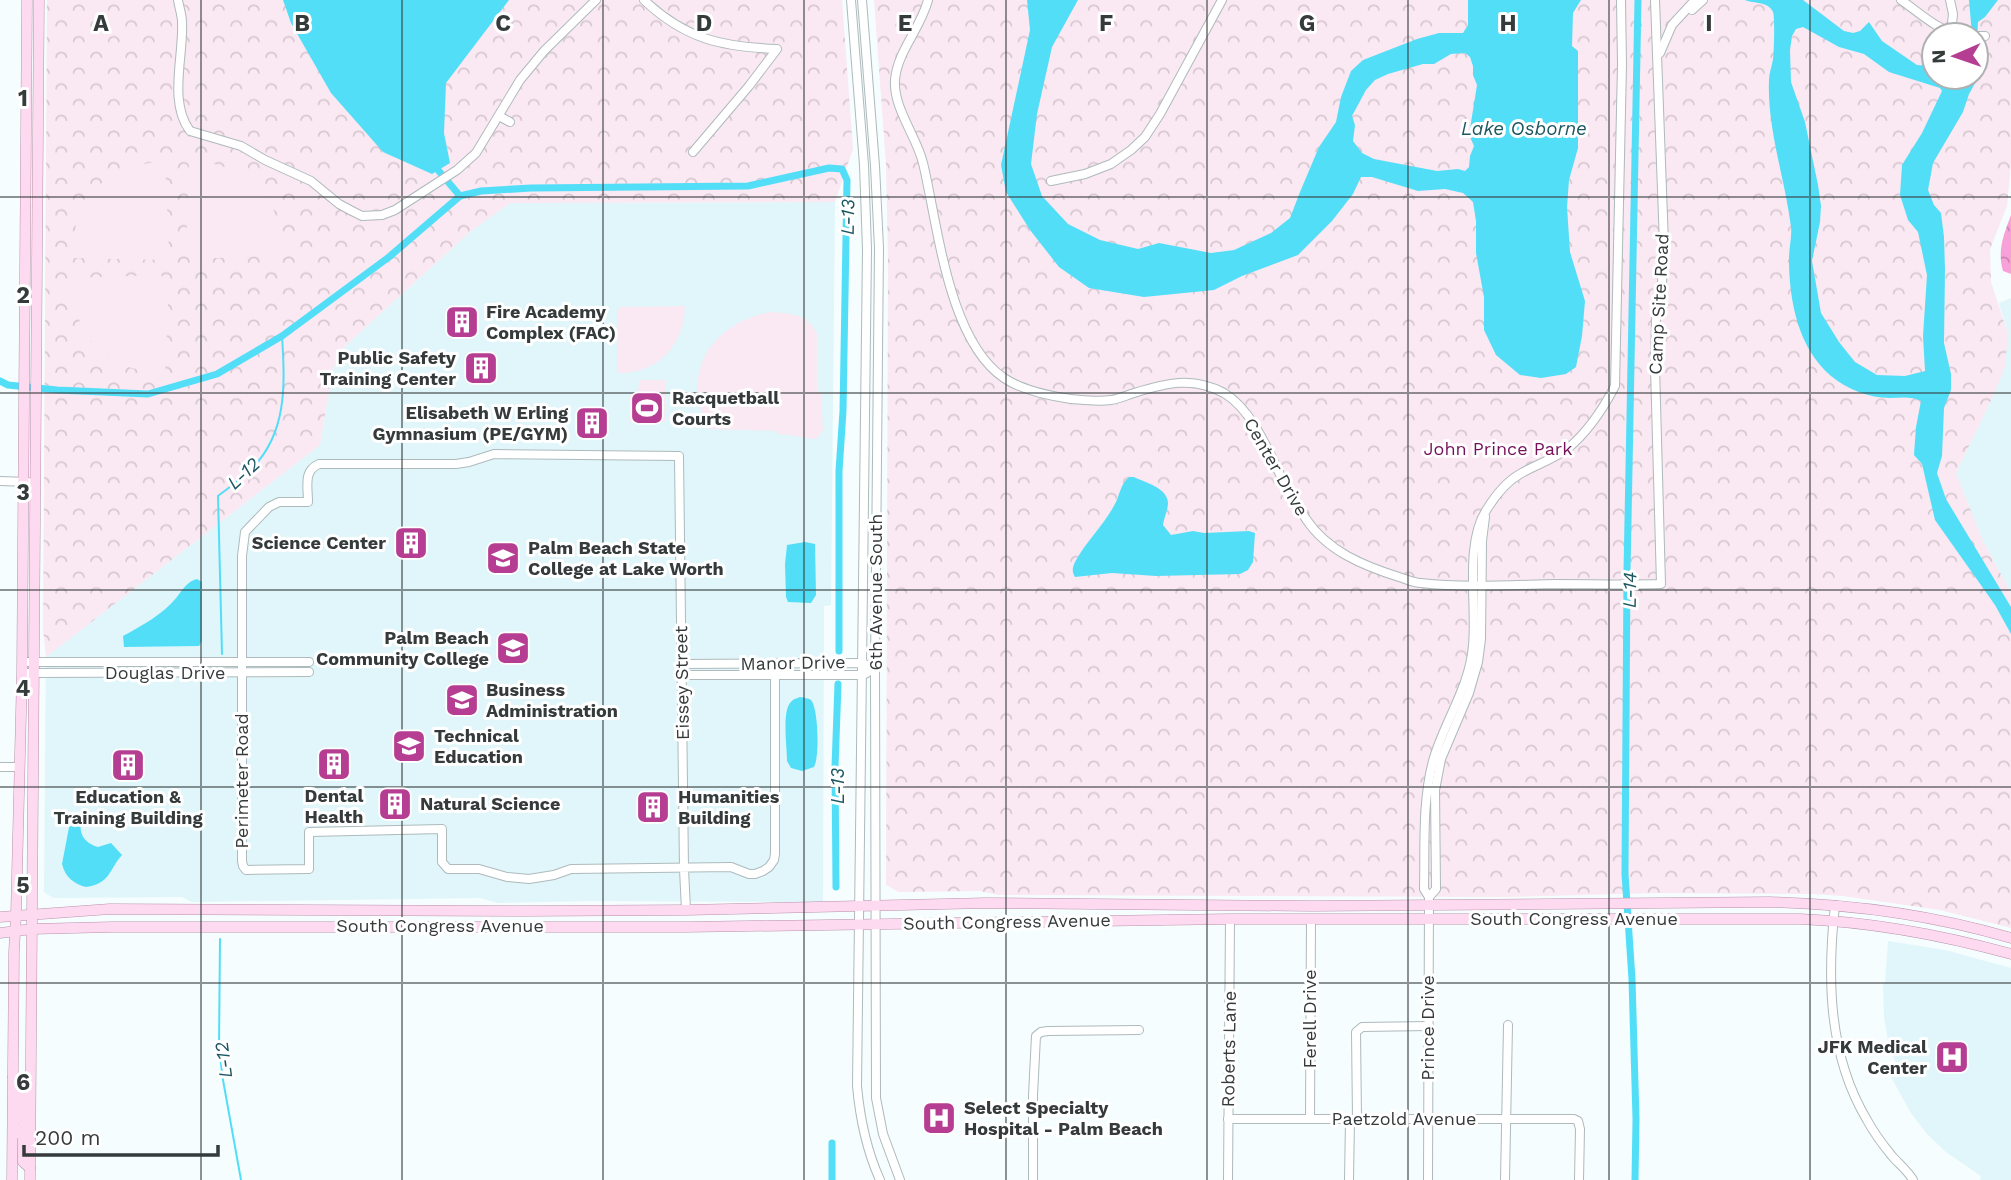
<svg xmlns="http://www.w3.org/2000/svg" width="2011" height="1180" viewBox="0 0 2011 1180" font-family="'Work Sans',sans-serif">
<defs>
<pattern id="forest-crowns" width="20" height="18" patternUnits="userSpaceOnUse" patternTransform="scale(1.75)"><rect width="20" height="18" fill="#f8a1d8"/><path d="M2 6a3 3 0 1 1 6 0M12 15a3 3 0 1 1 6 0" fill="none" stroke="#ca84b0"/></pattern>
<pattern id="park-crowns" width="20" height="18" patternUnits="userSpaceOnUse" patternTransform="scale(1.75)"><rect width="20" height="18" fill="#fae8f2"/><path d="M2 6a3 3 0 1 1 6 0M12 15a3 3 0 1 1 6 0" fill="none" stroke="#d7c8d0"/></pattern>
</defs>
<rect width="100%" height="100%" fill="#f5fdfe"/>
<g fill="#e0f6fa">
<polygon points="835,202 831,605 824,606 823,902 589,901 497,903 481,898 192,902 182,897 53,898 44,892 46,657 320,445 333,368 344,347 471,231 510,203"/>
<polygon points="2011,298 2011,593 1983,541 1956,473 1996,390 2008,334 1999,303"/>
<polygon points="1888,941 1945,950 2011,968 2011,1180 1980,1180 1981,1176 1946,1152 1927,1134 1911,1113 1891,1077 1899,1072 1888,1041 1884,1017 1883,984 1885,983"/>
</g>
<path fill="url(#forest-crowns)" d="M2011,215v59l-8,-3c-6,-21 1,-37 8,-56z"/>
<g fill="url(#park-crowns)" fill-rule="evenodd">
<polygon points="47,0 842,0 853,149 835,202 510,203 471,231 344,347 333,368 320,445 46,657 43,629"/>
<path d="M874,0h1137v163l-4,43 -17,43 1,33 17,52 -3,32 -9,24 -40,83 27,68 28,52v335l-71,-18 -97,-14 -30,-2 -156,-1 -152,4 -506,-2 -19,-4 -81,1 -13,-7 2,-626 -2,-95zM1934,35h42v42h-42z"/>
</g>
<g fill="#fae8f2">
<path d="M189,160c61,5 90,34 95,95l-90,4 -8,-8z"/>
<path d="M165,161l4,91 -8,8 -90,-2c4,-62 31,-91 94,-97z"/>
<path d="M161,275l8,8 -4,91c-62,-5 -90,-34 -94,-96z"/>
<path d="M685,306c-1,39 -27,68 -68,67v-63l3,-3z"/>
<path d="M770,312c19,1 39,2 47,22v57l4,1 2,38 -7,9c-14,-1 -24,-5 -38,-5v-3l-69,-2c-30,-56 2,-105 61,-117z"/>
<polygon points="639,380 665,380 665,422 629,422 629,394 638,394"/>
</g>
<g fill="#53def8" fill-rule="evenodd">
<polygon points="283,0 509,0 446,83 444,133 450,163 432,174 383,152 331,93 291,23"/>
<path d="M1027,0h51l-26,47 -15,67 -6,50 11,32 26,28 32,16 38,9 21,-6 52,10 23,-3 37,-17 19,-15 10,-26 19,-45 17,-25 5,-25 10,-26 12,-11 54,-21 22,-6h24l5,-8v-25h113l-8,13 -1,33 6,5v97l-9,32 -2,27 3,45 15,49 -3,35 -6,31 -10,7 -25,4 -21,-3 -24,-20 -12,-25v-33l-8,-44v-32l-3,-19 -10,-9 -18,-4 -27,2 -46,-14h-11l-8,17 -21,27 -34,34 -56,21 -28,14 -70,7 -55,-9 -30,-21 -29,-37 -24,-38 -5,-27 29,-135zM1465,53l5,4 3,9v9l4,10 -8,50 5,11 -4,10 -1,11 -4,4 -7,-2 -21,2 -63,-12 -12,-6 -9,-12 2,-16 -3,-9 14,-26 9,-10 13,-6 35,-10h11l17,-10z"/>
<path d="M1745,0h58l41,31 9,2 7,-2 9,-9 13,19 35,24 17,1v11h42v-42h-4l-3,-35h29l-13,17 -7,5 -1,21 3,11 -2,24 -9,16 -6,18 -30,51 -5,27 6,15 7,8 3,24 1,32 -1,74 7,31v16l-7,18 -2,48 -5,17 9,26 65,108v27l-16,-29 -60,-85 -13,-56 -8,-9 2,-28 5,-26c-10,-5 -20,-3 -31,-3 -21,0 -43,-9 -59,-22 -33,-28 -42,-76 -42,-117 0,-11 3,-22 2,-32 -6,-49 -24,-97 -22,-147 0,-7 3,-14 4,-21 1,-6 2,-44 0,-47 -5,-11 -18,-8 -28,-12zM1803,27l36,20 25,7 25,18 51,16 2,3 -20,42 -20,32 -2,30 8,25 10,12 9,43 -4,61 2,35 -20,5 -28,-1 -22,-13 -16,-20 -18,-29 -9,-52 8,-39 1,-16 -3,-21 -13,-63 -14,-40 -1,-32 2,-14 4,-7z"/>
<path d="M1129,477h5c10,5 34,11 34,26 0,7 -4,15 -5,22l8,10 22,-4 11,2 45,-2 6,2 -2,29 -5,8 -8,4 -84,2 -44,-3 -37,4c-3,-5 -3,-9 0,-15 12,-22 30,-38 41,-60 4,-9 5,-18 13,-25z"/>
<polygon points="805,542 815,544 816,595 811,603 788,602 786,597 785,564 787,545"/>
<path d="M197,579l5,3v59l-3,5 -75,1 -1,-11c20,-11 39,-21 54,-39 6,-8 11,-16 20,-18z"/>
<path d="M800,697c4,1 8,1 11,3 7,7 9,56 3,67l-12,4 -11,-3 -4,-7c0,-14 -5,-48 3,-58 3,-4 5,-4 10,-6z"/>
<path d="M82,813l2,3c-8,14 -1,27 14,31l13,-4 11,12c-14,16 -11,28 -36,32 -12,-3 -21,-10 -24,-23l8,-42 5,-6z"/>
</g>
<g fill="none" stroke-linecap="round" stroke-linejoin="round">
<g stroke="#53def8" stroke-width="2">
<path d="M222,654l-4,-158c10,-8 21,-15 30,-24 40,-36 37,-88 34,-136"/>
<polyline points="220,939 219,1048 223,1080 241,1180"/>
</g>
<g stroke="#53def8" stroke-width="7">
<polyline points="438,170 460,196"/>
<polyline points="0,381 8,385 57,390 148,394 217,374 282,336 389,257 460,196 481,191 531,188 748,186 829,168 842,169 847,180 843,411 839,471 839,651"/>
<polyline points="836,887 835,767 838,684"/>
<polyline points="832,1180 832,1143"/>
<polyline points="1635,1180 1636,1119 1632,979 1625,874 1627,572 1638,0"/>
</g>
<g stroke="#aebabc" stroke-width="10">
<g id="minor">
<path d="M178,0c1,7 4,15 4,22 2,33 -14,80 8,109l51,15 24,14 46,21 28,23 13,7 10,5 20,-1 13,-5 62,-40 19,-17 44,-73 24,-29 52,-51"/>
<path d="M644,0c41,39 78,47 133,49l-28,37 -56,66"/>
<path d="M851,0l13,165 3,84 -10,837c3,33 9,63 23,94"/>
<polyline points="862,0 875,166 879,248 875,670 876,1098 883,1134 900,1180"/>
<path d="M928,0c-7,28 -31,52 -33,80 -2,28 22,57 28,83 15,62 25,177 81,215 18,12 45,18 67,21 13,1 27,3 40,1 8,-1 16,-5 23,-7 32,-10 59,-17 90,0 32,19 49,70 66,102 5,8 11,16 16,24 21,32 58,47 93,58 7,2 14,6 22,6 44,5 90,2 135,1 35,0 70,1 105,0l-6,-217 1,-47 6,-37 2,-39 -9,-244"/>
<path d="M1901,0c19,13 37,31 60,35"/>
<polyline points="1950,0 1953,14 1951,33"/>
<polyline points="1692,10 1703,0"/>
<polyline points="1976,36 1985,36"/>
<polyline points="1660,53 1672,25 1695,0"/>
<polyline points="499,116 510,122"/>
<polyline points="1051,181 1085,174 1111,164 1131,150 1145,137 1160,114 1222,0"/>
<polyline points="0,481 28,482"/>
<polyline points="22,662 309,662"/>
<polyline points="682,664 863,663 875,670"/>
<polyline points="22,673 309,672"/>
<polyline points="682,675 863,675 867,673"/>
<polyline points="0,767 18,767"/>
<polyline points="1429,897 1436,889 1435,790 1441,759 1469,693 1478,662 1481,639 1482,541 1485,517"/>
<path d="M1835,905c-8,73 -7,150 32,215 7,13 16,25 25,36 7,8 16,15 21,24"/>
<path d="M686,910l-2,-41 -5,-413 -185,-2 -25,8 -13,2h-137c-16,7 -11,22 -11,38h-29l-10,5 -24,25 -3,24v305l1,5 3,4 63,-1v-37l133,-3v33l6,7h31l28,8 22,2 25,-4 17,-6 160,-2 18,7h6l8,-3 6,-4 5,-7 1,-6v-190"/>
<polyline points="1228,1119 1574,1119 1578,1121 1580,1129 1579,1180"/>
<polyline points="1310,1119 1311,919"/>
<polyline points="1357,1119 1356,1032 1362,1027 1429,1026"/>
<polyline points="1033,1180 1033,1095 1036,1036 1041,1032 1048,1031 1139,1030"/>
<polyline points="1228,1180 1230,919"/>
<polyline points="1349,1180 1350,1119"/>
<path d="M1428,1180l1,-283 -5,-8c1,-42 -2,-87 9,-128 11,-39 37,-74 40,-116 4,-40 -9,-102 14,-136 8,-13 19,-27 33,-35 15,-9 32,-14 47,-25 20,-16 37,-42 48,-63l7,-322 -1,-64"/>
<polyline points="1505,1180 1508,1025"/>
</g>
</g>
<g stroke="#b892ab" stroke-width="11">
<g id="major">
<path d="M0,917l110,-8 416,2 160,-1 301,-7 325,3 458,-4c82,2 163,13 241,36"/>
<path d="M0,933l32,-4 80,-2h574l544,-8h570c72,3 142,16 211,35"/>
<polyline points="13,1077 21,1089 21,1119 30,1131"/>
<polyline points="13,1125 23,1137 23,1162 30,1168"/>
<polyline points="12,1180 14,952 16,915 22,673 27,0"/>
<polyline points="30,1180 39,0"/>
</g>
</g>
<use href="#minor" stroke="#fff" stroke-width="8"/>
<use href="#major" stroke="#fedaf1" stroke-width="10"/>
</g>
<path fill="none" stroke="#353a3b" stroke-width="2" stroke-opacity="0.55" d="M201,0v1180M402,0v1180M603,0v1180M804,0v1180M1006,0v1180M1207,0v1180M1408,0v1180M1609,0v1180M1810,0v1180M0,197h2011M0,393h2011M0,590h2011M0,787h2011M0,983h2011"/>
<defs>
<g id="building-square" transform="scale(1.75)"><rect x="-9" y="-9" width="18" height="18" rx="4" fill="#b63e92" stroke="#fff"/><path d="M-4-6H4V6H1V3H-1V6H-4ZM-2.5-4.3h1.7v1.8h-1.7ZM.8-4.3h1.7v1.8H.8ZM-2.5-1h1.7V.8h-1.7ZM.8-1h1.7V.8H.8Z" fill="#fff"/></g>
<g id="stadium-square" transform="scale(1.75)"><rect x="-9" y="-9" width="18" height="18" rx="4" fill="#b63e92" stroke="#fff"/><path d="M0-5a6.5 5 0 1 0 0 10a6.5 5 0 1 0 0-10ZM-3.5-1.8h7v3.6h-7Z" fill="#fff"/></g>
<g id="university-square" transform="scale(1.75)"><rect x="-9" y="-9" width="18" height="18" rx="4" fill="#b63e92" stroke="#fff"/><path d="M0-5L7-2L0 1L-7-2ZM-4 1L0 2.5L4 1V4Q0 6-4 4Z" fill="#fff"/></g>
<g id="school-square" transform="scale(1.75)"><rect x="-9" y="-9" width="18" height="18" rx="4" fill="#b63e92" stroke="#fff"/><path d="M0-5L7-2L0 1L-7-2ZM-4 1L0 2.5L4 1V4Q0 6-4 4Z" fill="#fff"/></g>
<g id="hospital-square" transform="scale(1.75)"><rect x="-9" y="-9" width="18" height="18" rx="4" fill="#b63e92" stroke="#fff"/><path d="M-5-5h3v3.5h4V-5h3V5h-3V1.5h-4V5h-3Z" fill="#fff"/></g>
</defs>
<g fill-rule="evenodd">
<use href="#building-square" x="462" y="322"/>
<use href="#building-square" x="481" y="368"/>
<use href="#stadium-square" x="647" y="408"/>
<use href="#building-square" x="592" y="423"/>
<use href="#building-square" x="411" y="543"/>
<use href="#university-square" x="503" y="558"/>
<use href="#school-square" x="513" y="648"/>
<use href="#school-square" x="462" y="700"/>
<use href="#university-square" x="409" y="746"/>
<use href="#building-square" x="334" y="764"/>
<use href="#building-square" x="128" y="765"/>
<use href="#building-square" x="395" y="804"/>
<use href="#building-square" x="653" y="807"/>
<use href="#hospital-square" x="1952" y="1057"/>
<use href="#hospital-square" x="939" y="1118"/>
</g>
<g text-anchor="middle" stroke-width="6" stroke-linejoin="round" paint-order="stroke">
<g font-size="18" fill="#353a3b" stroke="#fff">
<text transform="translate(1659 304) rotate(-87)" y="6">Camp Site Road</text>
<text transform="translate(1276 467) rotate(60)" y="6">Center Drive</text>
<text transform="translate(876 592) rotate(-90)" y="6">6th Avenue South</text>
<text transform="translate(793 663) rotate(-1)" y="6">Manor Drive</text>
<text x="165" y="679">Douglas Drive</text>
<text transform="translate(682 683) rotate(-91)" y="6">Eissey Street</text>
<text transform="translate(242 781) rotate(-90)" y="6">Perimeter Road</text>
<text x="1574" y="925">South Congress Avenue</text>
<text transform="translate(1007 922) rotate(-1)" y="6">South Congress Avenue</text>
<text x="440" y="932">South Congress Avenue</text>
<text transform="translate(1310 1019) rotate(-90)" y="6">Ferell Drive</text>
<text transform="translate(1428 1028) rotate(-90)" y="6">Prince Drive</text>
<text transform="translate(1229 1049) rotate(-89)" y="6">Roberts Lane</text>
<text x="1404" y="1125">Paetzold Avenue</text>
</g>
<g font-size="18" font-weight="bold" fill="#353a3b" stroke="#fff" text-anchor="start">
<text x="486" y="318">Fire Academy<tspan x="486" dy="21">Complex (FAC)</tspan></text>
<text x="456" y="364" text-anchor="end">Public Safety<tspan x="456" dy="21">Training Center</tspan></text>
<text x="672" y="404">Racquetball<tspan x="672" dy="21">Courts</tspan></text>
<text x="568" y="419" text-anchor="end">Elisabeth W Erling<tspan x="568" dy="21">Gymnasium (PE/GYM)</tspan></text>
<text x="386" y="549" text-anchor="end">Science Center</text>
<text x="528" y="554">Palm Beach State<tspan x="528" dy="21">College at Lake Worth</tspan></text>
<text x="489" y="644" text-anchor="end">Palm Beach<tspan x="489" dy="21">Community College</tspan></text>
<text x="486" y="696">Business<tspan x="486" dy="21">Administration</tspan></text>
<text x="434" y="742">Technical<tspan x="434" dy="21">Education</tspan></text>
<text x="334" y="802" text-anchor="middle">Dental<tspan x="334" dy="21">Health</tspan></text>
<text x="128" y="803" text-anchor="middle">Education &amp;<tspan x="128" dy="21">Training Building</tspan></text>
<text x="678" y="803">Humanities<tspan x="678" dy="21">Building</tspan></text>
<text x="420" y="810">Natural Science</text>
<text x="1927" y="1053" text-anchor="end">JFK Medical<tspan x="1927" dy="21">Center</tspan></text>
<text x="964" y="1114">Select Specialty<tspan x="964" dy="21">Hospital - Palm Beach</tspan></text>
</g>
<g font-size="18" fill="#75105b" stroke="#fff">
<text x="1498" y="455">John Prince Park</text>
</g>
<g font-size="19" font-style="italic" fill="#1d5762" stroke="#fff">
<text x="1524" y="135">Lake Osborne</text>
<text transform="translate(847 217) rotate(-89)" y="7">L-13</text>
<text transform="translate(243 473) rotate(-43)" y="7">L-12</text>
<text transform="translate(1629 590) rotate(-89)" y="7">L-14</text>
<text transform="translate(837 786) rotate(-90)" y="7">L-13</text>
<text transform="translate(223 1060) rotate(-97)" y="7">L-12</text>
</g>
</g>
<g font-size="23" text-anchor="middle" font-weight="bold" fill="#353a3b" stroke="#fff" stroke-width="6" stroke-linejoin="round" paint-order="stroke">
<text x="101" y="31">A</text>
<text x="302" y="31">B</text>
<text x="503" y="31">C</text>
<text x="704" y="31">D</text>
<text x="905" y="31">E</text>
<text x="1106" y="31">F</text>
<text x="1307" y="31">G</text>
<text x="1508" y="31">H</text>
<text x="1709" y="31">I</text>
<text x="23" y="106">1</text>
<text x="23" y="303">2</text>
<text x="23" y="500">3</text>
<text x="23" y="696">4</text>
<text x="23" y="893">5</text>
<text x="23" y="1090">6</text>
</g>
<g transform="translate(1955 56) rotate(268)"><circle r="33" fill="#ffffff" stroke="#aeb0b1" stroke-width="2"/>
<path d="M0-5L12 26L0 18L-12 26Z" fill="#b63e92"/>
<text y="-10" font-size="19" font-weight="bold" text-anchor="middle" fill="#353a3b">N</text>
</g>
<path d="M24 1145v10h194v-10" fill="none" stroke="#353a3b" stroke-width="3.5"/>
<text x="35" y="1145" font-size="21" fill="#353a3b" stroke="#ffffff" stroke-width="5" paint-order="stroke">200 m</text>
</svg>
